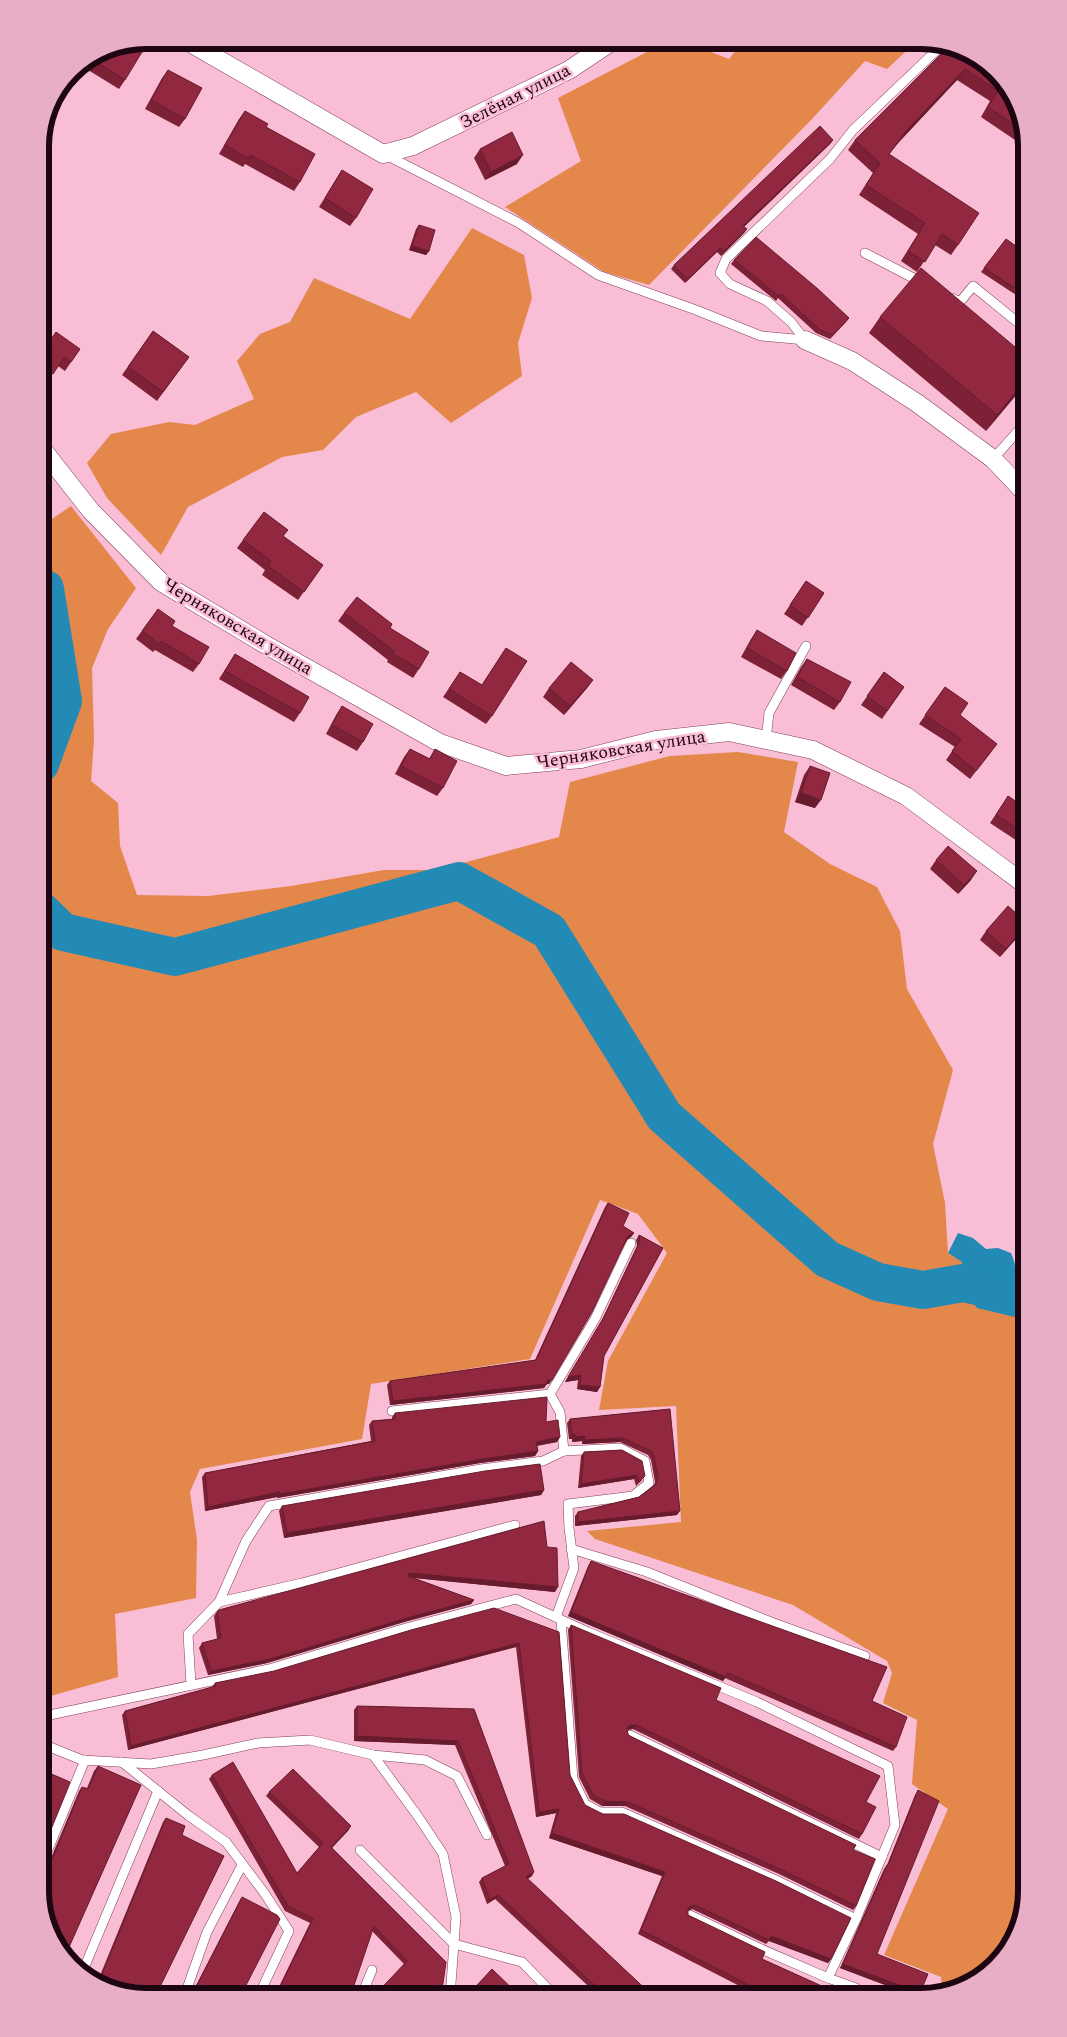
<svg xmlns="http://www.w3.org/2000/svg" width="1067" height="2037" viewBox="0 0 1067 2037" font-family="Spectral,serif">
<rect width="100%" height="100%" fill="#fabdd6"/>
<g fill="#e3874b">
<polygon points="670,40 680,40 729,59 744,40 918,40 887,69 865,61 813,118 649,285 604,272 505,207 581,161 558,98"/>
<polygon points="472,228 524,255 532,298 518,343 522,376 451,423 416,392 356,417 323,450 282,457 188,507 161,555 107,498 87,463 111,434 169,422 195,425 254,399 237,361 260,334 290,322 314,278 410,319"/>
<path d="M71,506l65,82 -28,41 -16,39 2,72 -3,41 27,22 2,43 17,49 71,1 83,-10 93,-16h53l122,-33 11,-55 100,-26 68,-4 60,10 -14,70 46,32 47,23 23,44 7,58 46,81 -20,74 12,59 3,50 14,9c-3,22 1,28 15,46l32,-10 7,-19 11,-5v618l-18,58 -47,39 -20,4 -1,-16 -57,-22 64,-146 -36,-25 5,-64 -34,-17 9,-30 -5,-12 -94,-56 -198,-66 -8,-8 94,-9 -5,-116 -77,4 9,-49 59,-108 -29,-39 -38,-14 -70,159 -159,25 -9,55 -162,30 -10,23 7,48 -1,58 -81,16 3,63 -71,20 -7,-6v-1168l3,2z"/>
</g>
<path fill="#238ab6" d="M958,1233l15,5 13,11 12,-1 13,5c8,18 4,27 -2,45l18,-1v23l-50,-12 -13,-17 -4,-14 2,-15 -14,-9z"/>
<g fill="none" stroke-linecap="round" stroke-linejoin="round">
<g stroke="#238ab6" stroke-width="38">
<polyline points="40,764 63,701 45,589 40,587"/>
<polyline points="40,910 63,932 175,957 459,881 549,931 664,1116 827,1259 878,1282 923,1290 963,1283 1027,1297"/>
</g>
<g stroke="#7f3f5d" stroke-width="10">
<g id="service">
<polyline points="386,155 519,223 598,275 696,310 761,336 805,340"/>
<polyline points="865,253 923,283"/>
<polyline points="952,298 960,302 973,286 1027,330"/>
<polyline points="805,340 791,322 767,301 730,284 720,273 726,259 830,159 853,130 942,45"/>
<polyline points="993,459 1027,421"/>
<polyline points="766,740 769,713 806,646"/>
<polyline points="550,1394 595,1319 631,1243"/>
<polyline points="571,1549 647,1572 771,1622 865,1656"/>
<polyline points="219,1602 246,1541 269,1506 481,1469 543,1461 564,1451 560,1412 550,1394 392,1411"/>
<polyline points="556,1617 574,1568 569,1528 568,1504 633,1496 649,1483 645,1461 620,1448 564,1451"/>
<polyline points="561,1620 573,1779 585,1804 600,1812 622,1812 776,1880 856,1919"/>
<polyline points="191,1685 188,1634 219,1602 302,1583 515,1525"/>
<polyline points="40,1717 269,1669 406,1628 516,1599 588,1632 757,1702 888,1766 895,1825 856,1919 828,1978 759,1948 690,1915"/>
<polyline points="630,1735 882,1857"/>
<polyline points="40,1743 82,1760 151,1764 203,1755 258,1743 310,1740 373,1755 425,1760 457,1776 487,1835"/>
<polyline points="373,1755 417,1815 443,1854 456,1917 450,1997"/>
<polyline points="122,1762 189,1816 226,1842 265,1894 289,1931 258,1997"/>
<polyline points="360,1850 454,1944 522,1962 556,1997"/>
<polyline points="40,1869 85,1760"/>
<polyline points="82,1973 158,1791"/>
<polyline points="828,1978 856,1988 850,1997"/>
<polyline points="184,1997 207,1932 242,1865"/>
<polyline points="361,1997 372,1970"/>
</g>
</g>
<g stroke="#7f3f5d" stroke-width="19">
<g id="minor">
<polyline points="185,40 383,154 413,146 569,70 614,40"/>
<polyline points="805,340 852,361 917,403 993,459 1027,495"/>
<polyline points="40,446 91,511 161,582 266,645 440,743 506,766 581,759 656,740 729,732 813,750 906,796 1027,886"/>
</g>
</g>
<use href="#service" stroke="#fff" stroke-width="9"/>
<use href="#minor" stroke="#fff" stroke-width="18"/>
</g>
<g fill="#7d2236">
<polygon points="948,47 1019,105 1027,148 981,117 990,101 957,80 899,142 889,154 958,245 951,255 935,245 917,272 901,261 918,234 859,195 873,173 848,150 855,140"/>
<polygon points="106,48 125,80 119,89 80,65"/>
<polygon points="168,70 185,119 179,127 145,109 162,78"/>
<polygon points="245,111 300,182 294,191 245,164 243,167 219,154 239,119"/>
<polygon points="833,140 830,144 744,227 747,229 744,233 721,256 717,252 685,283 671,269 674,265"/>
<polygon points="480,149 517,164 485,180 474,158"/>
<polygon points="342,170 356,218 350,226 319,207"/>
<polygon points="419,225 429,251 426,255 409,250 416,229"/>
<polygon points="1006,239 1027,254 1027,302 981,272"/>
<polygon points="734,260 849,318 830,339 816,333 778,298 776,301 731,264"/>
<polygon points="880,317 1027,382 986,431 869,333"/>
<polygon points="153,331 189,357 157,401 122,375"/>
<polygon points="80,349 65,371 58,366 47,382 40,377 40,355"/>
<polygon points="284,537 323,565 298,600 262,575 265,570 237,548 243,540"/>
<polygon points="806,581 824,593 802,626 784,614"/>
<polygon points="158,609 172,626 199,664 193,672 155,650 153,652 136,639"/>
<polygon points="344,613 390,628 419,669 413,678 387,662 388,660 338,621"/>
<polygon points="757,630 787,671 781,679 741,657 751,639"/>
<polygon points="506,648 492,716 486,724 443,697 460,672 482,685"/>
<polygon points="235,654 300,713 294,722 219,679"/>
<polygon points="807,659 840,702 834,710 791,685 801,667"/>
<polygon points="884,672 904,687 882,719 861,705"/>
<polygon points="593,680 587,688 564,715 543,697 549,688"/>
<polygon points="945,687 960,715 991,752 970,779 946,760 955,747 919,724"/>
<polygon points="342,706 363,742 357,751 326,734 336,715"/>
<polygon points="410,749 429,759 435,749 443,788 437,796 395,774 404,757"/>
<polygon points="810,766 815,808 795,802 804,775"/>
<polygon points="1008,796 1027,809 1027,838 1022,844 990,823"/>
<polygon points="936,860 971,880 958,894 930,869"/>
<polygon points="986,931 1022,932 1000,957 980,940"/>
<polygon points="608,1203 623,1226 634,1233 631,1237 627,1240 549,1384 547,1384 544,1388 390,1405 387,1385 390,1381 535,1360 605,1207"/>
<polygon points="639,1235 663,1248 604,1356 600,1387 597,1392 577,1389 578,1380 565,1382 601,1322 637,1246 636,1240"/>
<polygon points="670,1409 677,1515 575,1526 575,1516 578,1512 639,1497 654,1485 655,1482 651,1460 648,1455 620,1442 582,1444 582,1441 572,1442 572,1439 569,1439 567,1423 570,1419"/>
<polygon points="395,1413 546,1422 560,1437 557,1442 537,1446 538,1451 535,1456 480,1463 277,1498 277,1497 205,1511 202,1477 205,1473 371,1441 369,1425 372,1421 392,1419 392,1417"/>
<polygon points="622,1450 642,1480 636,1486 634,1479 578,1488 581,1456 584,1452"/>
<polygon points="544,1490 541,1495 284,1538 279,1511 282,1506"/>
<polygon points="547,1547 555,1592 413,1578 474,1600 471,1604 404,1622 267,1663 208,1675 199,1648 202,1643 217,1639 214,1616 217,1612"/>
<polygon points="591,1561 872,1701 896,1747 893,1751 725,1678 723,1681 568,1616 588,1566"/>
<polygon points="571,1625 716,1700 866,1802 862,1834 859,1839 633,1729 627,1730 628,1734 630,1736 853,1850 856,1906 853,1910 779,1874 625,1806 602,1806 590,1799 579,1777 568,1630"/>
<polygon points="559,1632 570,1775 585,1805 831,1959 828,1963 769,1941 766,1944 692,1909 688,1911 688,1915 762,1959 846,1997 761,1997 638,1934 662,1876 549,1838 556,1813 536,1817 516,1647 128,1750 122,1715 125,1711 212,1687 215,1683"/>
<polygon points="357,1706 474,1709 532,1876 527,1879 654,1997 600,1997 495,1899 487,1904 479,1882 482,1878 505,1866 455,1745 354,1741 354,1710"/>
<polygon points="98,1766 66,1954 41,1871 46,1870 79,1791 82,1787 87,1788 94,1771"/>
<polygon points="212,1775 297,1873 319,1847 266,1796 269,1792 351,1826 332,1848 446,1962 404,1964 372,1931 350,1997 274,1997 310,1923 285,1911 209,1779"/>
<polygon points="918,1790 877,1954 920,1993 917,1997 840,1968 884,1869 887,1865 915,1795"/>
<polygon points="166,1818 182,1835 139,1997 97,1983 163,1822"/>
<polygon points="242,1897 240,1997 190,1997 239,1902"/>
</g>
<g fill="#661c2c">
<polygon points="965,69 957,80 899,142 881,164 906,131"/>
<polygon points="833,140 830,144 740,230 743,226"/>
<polygon points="523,155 517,164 485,180 491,172"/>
<polygon points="747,229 744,233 721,256 724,251"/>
<polygon points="412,246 429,251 426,255 409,250"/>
<polygon points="720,248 717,252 685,283 688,279"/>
<polygon points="849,318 846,322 830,339 833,335"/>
<polygon points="1027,379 1027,382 986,431 997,415"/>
<polygon points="593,680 587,688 564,715 570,706"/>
<polygon points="801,793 821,800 815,808 795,802"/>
<polygon points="977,871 971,880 958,894 964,885"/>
<polygon points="1027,925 1022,932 1000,957 1006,949"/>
<polygon points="634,1233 631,1237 625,1240 628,1236"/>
<polygon points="581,1375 578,1380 565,1382 568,1377"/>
<polygon points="552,1380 549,1384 546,1384 544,1388 390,1405 393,1401"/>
<polygon points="580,1385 600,1387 597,1392 577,1389"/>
<polygon points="575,1434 572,1439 569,1439 572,1435"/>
<polygon points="585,1436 582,1441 572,1442 575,1437"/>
<polygon points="560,1437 557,1442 533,1446 536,1442"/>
<polygon points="623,1438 620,1442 582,1444 585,1440"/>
<polygon points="538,1451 535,1456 480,1463 277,1498 280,1494 483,1459"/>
<polygon points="637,1475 634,1479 578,1488 581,1484"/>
<polygon points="544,1490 541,1495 284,1538 287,1533"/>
<polygon points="280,1492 277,1497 205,1511 208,1507"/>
<polygon points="680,1511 677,1515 575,1526 578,1522"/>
<polygon points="409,1573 558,1587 555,1592 406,1577"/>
<polygon points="474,1600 471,1604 404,1622 267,1663 208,1675 211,1671"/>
<polygon points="571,1612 726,1677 723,1681 568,1616"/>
<polygon points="519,1643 516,1647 128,1750 131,1746"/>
<polygon points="630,1725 636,1725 633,1729 627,1730 624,1733"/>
<polygon points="357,1736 458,1741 455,1745 354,1741"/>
<polygon points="605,1801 628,1802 625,1806 602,1806"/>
<polygon points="559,1809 556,1813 536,1817 539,1812"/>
<polygon points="351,1826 348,1831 328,1852 331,1847"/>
<polygon points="552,1833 665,1872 662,1876 549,1838"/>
<polygon points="534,1872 532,1876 523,1882 526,1877"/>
<polygon points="498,1895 495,1899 487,1904 490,1900"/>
<polygon points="695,1905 692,1909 685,1912 688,1908"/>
<polygon points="771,1936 831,1959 828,1963 769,1941"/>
<polygon points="843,1964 920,1993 917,1997 840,1968"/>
<polygon points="100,1979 131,1992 129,1993 97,1983"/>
</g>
<g fill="#91283f" stroke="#661c2c">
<polygon points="129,43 142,52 125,80 90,58 106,48"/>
<polygon points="948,47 980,58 1019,105 1024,131 988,107 998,91 965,69 906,131 889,154 979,213 958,245 942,234 925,262 908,251 925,223 866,185 880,163 855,140"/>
<polygon points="168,70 202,88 185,119 151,100"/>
<polygon points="245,111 268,124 266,127 315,154 300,182 250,155 249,159 225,145"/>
<polygon points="820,126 833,140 743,226 747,229 724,251 720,248 688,279 674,265"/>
<polygon points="512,132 523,155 491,172 480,149"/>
<polygon points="342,170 373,189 356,218 325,198"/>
<polygon points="419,225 435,230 429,251 412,246"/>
<polygon points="756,237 818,289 849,318 833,335 819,329 781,294 779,296 734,260"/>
<polygon points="1006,239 1027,254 1027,296 984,268"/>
<polygon points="921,268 1027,357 1027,379 997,415 880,317"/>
<polygon points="153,331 189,357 163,392 128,367"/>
<polygon points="56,332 80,349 71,362 64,357 53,374 40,365 40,355"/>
<polygon points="264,512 288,530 283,536 323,565 304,592 268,566 271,561 243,540"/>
<polygon points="806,581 824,593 808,618 790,605"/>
<polygon points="357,597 392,624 390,628 429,652 419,669 393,654 394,651 344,613"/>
<polygon points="158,609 175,621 172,626 209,647 199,664 161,641 159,644 142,631"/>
<polygon points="757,630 796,653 787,671 747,648"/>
<polygon points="506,648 527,661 492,716 449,689 460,672 482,685"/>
<polygon points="235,654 309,697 300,713 225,671"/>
<polygon points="807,659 851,682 840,702 797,677"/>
<polygon points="571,662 593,680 570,706 549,688"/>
<polygon points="884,672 904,687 887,711 867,696"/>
<polygon points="945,687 968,703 960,715 997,744 976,771 952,751 961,739 925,715"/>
<polygon points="342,706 373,724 363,742 332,725"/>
<polygon points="410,749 430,759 435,749 457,761 443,788 401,766"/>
<polygon points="810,766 830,773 821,800 801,793"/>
<polygon points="1008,796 1027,809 1027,835 996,815"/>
<polygon points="948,846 977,871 964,885 936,860"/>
<polygon points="1008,906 1027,923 1027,925 1006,949 986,931"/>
<polygon points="608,1203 629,1213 623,1226 634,1233 628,1236 592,1312 552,1380 547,1380 547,1384 393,1401 390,1381 536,1360"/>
<polygon points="639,1235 663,1248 604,1356 600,1387 580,1385 581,1375 568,1377 604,1317 640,1241"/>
<polygon points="547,1397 546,1422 558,1420 560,1437 536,1442 538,1451 483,1459 280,1494 280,1492 208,1507 205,1473 375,1441 372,1421 395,1419 395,1413"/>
<polygon points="670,1409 680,1511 578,1522 578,1512 639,1497 656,1484 658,1478 654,1456 651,1451 623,1438 585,1440 585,1436 575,1437 575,1434 572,1435 570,1419"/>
<polygon points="622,1450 642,1461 645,1476 639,1482 637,1475 581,1484 584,1452"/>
<polygon points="540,1464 544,1490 287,1533 282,1506 485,1471"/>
<polygon points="544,1521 547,1547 557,1548 558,1587 409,1573 408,1576 474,1600 407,1618 270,1659 211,1671 202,1643 221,1638 217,1612 219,1610"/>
<polygon points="591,1561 887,1667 872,1701 907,1717 896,1747 728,1673 726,1677 571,1612"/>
<polygon points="494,1608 559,1632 570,1775 585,1805 603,1814 624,1814 776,1881 851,1918 831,1959 771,1936 769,1940 695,1905 688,1908 688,1915 765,1952 762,1959 846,1997 772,1997 641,1930 665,1872 552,1833 559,1809 539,1812 519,1643 131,1746 125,1711 216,1686 215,1683 274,1671 411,1630"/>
<polygon points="571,1625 721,1688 716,1700 880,1776 866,1802 876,1807 862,1834 636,1725 630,1725 627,1728 628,1734 630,1736 856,1845 853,1850 875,1859 856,1906 782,1870 628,1802 605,1801 593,1795 582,1773"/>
<polygon points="357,1706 474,1709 534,1872 526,1877 654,1997 607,1997 498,1895 490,1900 482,1878 509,1864 458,1741 357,1736"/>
<polygon points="233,1762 297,1873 323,1843 269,1792 293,1769 351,1826 331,1847 446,1962 441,1997 373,1997 407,1961 374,1926 350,1997 275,1997 313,1919 288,1906 212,1775"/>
<polygon points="98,1766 141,1785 66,1954 48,1932 40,1891 40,1870 41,1871 46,1870 49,1867 82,1787 88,1789"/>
<polygon points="40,1769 70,1782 40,1856"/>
<polygon points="918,1790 939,1801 877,1954 928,1974 920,1993 843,1964 887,1865 888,1865"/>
<polygon points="166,1818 185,1826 182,1835 224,1856 155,1997 139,1997 130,1994 131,1992 100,1979"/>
<polygon points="242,1897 277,1915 280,1919 240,1997 191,1997"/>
<polygon points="492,1969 521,1997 466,1997"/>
</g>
<g text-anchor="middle" stroke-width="5" stroke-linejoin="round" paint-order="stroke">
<g font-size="18" fill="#1d0511" stroke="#fabdd6">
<text transform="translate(515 96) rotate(-27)" y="6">Зелёная улица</text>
<text transform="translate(238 626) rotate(31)" y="6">Черняковская улица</text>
<text transform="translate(621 749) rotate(-9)" y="6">Черняковская улица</text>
</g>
</g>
<path d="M0 0H1067V2037H0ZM146 49H921A97 97 0 0 1 1018 146V1891A97 97 0 0 1 921 1988H146A97 97 0 0 1 49 1891V146A97 97 0 0 1 146 49Z" fill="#e8aec6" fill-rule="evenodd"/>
<path fill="none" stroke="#1d0511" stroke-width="6" d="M146 49H921A97 97 0 0 1 1018 146V1891A97 97 0 0 1 921 1988H146A97 97 0 0 1 49 1891V146A97 97 0 0 1 146 49Z"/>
</svg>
